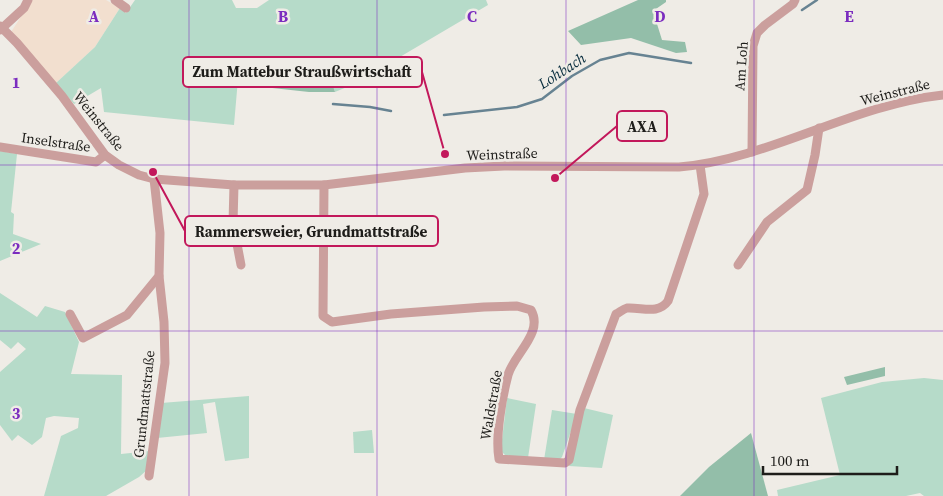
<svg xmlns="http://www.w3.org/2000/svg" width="943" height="496" viewBox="0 0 943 496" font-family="'Source Serif 4',serif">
<rect width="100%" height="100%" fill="#efece6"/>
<polygon fill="#f2dfcf" points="32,0 106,0 120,8 95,47 56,83 11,32"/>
<g fill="#b6dbc9">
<polygon points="135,0 232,0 236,8 257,8 269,0 486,0 488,5 354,84 335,92 332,83 311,85 238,79 234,125 104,112 101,88 74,104 56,83 95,47 120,8 126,13"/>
<polygon points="0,151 17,154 11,212 14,214 13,234 41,244 0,261"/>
<polygon points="0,293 37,317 45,306 65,312 79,342 71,374 122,375 121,454 150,451 147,470 139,477 106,496 44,496 61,436 78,428 79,418 54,416 46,418 42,437 32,445 18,435 12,441 0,425 0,372 26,349 18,342 11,349 0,340"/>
<polygon points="924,378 943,380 943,496 924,496 920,493 906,496 778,496 777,490 840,475 821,398 882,382"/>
<polygon points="249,396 249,458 225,461 215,402 203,404 207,433 157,438 161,403"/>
<polygon points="507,398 536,404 528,458 506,456 502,452 501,448"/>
<polygon points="584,408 613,415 602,468 569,466"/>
<polygon points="552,410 577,414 562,457 560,459 544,460"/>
<polygon points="372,430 374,453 354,453 353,432"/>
</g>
<g fill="#93bea9">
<polygon points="638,0 666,0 666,2 653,11 662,40 685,42 687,52 676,53 631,38 581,45 568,31"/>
<polygon points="238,79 311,85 332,83 335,92 309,92 237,84"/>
<polygon points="885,367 885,376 847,385 844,377"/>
<polygon points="751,433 768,496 680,496 709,467"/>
</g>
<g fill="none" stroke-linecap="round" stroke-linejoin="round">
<g stroke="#678392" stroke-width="2.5">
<polyline points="802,10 817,0"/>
<polyline points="333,104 370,107 391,111"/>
<polyline points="444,115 517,107 542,99 572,76 600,60 629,53 691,63"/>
</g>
<g stroke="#cb9f9d" stroke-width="9">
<polyline points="115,0 126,8"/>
<path d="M0,26l17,17 45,53 43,59 14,10 20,10 15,4 80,6h90l141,-17 39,-2 175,1c91,-8 172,-62 264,-72"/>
<polyline points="0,30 24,8 28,0"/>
<polyline points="0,147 96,162 105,155"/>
<polyline points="752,152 753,46 757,33 765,25 793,4 795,0"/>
<polyline points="234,185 233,223 241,265"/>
<path d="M324,185l-1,131 9,6 59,-8 93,-7 33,-1 14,4c13,23 -17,44 -23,65 -6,23 -13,62 -9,84l66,4 4,-3 11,-50 36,-96c4,-2 7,-5 11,-6 15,-1 31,7 41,-7l36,-107 -4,-29"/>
<polyline points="738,265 767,222 807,190 815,155 819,128"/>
<polyline points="70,314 83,338 127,315 159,276 160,233 154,179"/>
<polyline points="149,476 165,363 164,322 159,276"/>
</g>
</g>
<path fill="none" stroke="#7b2cbf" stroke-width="1" stroke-opacity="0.55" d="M189,0v496M377,0v496M566,0v496M754,0v496M0,165h943M0,331h943"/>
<g text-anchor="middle" stroke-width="5" stroke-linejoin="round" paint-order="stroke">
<g font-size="14" fill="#1e1d1a" stroke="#efece6">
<text transform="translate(741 66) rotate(-86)" y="5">Am Loh</text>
<text transform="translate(895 92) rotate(-14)" y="5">Weinstraße</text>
<text transform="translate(99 121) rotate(51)" y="5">Weinstraße</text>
<text transform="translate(56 142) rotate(8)" y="5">Inselstraße</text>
<text transform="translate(502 154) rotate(-2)" y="5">Weinstraße</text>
<text transform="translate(144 404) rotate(-84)" y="5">Grundmattstraße</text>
<text transform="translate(491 405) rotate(-80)" y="5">Waldstraße</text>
</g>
<g font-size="15" font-style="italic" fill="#082d3e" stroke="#efece6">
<text transform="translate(562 71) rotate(-33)" y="5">Lohbach</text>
</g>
</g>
<g font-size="16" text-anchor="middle" font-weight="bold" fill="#7b2cbf" stroke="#efece6" stroke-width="5" stroke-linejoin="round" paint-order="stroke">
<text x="94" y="22">A</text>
<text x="283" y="22">B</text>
<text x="472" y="22">C</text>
<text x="660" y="22">D</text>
<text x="849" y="22">E</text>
<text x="16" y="88">1</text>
<text x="16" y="254">2</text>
<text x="16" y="419">3</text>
</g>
<path fill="none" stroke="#c2185b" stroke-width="2" d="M445 154L422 72M555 178L617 126M153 172L185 231"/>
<g fill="#c2185b" stroke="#efece6" stroke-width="2">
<circle cx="445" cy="154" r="5"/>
<circle cx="555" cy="178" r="5"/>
<circle cx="153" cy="172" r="5"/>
</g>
<g fill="#efece6" stroke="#c2185b" stroke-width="2">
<rect x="183" y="57" width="239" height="30" rx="5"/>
<rect x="617" y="111" width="50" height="30" rx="5"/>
<rect x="185" y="216" width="253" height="30" rx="5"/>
</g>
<g font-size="15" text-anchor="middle" font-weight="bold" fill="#1e1d1a">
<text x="302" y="77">Zum Mattebur Straußwirtschaft</text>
<text x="642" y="132">AXA</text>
<text x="311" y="237">Rammersweier, Grundmattstraße</text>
</g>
<path d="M763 466v8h134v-8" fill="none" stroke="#1e1d1a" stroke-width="2.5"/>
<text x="770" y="466" font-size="15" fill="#1e1d1a" stroke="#efece6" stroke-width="4" paint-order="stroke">100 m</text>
</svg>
